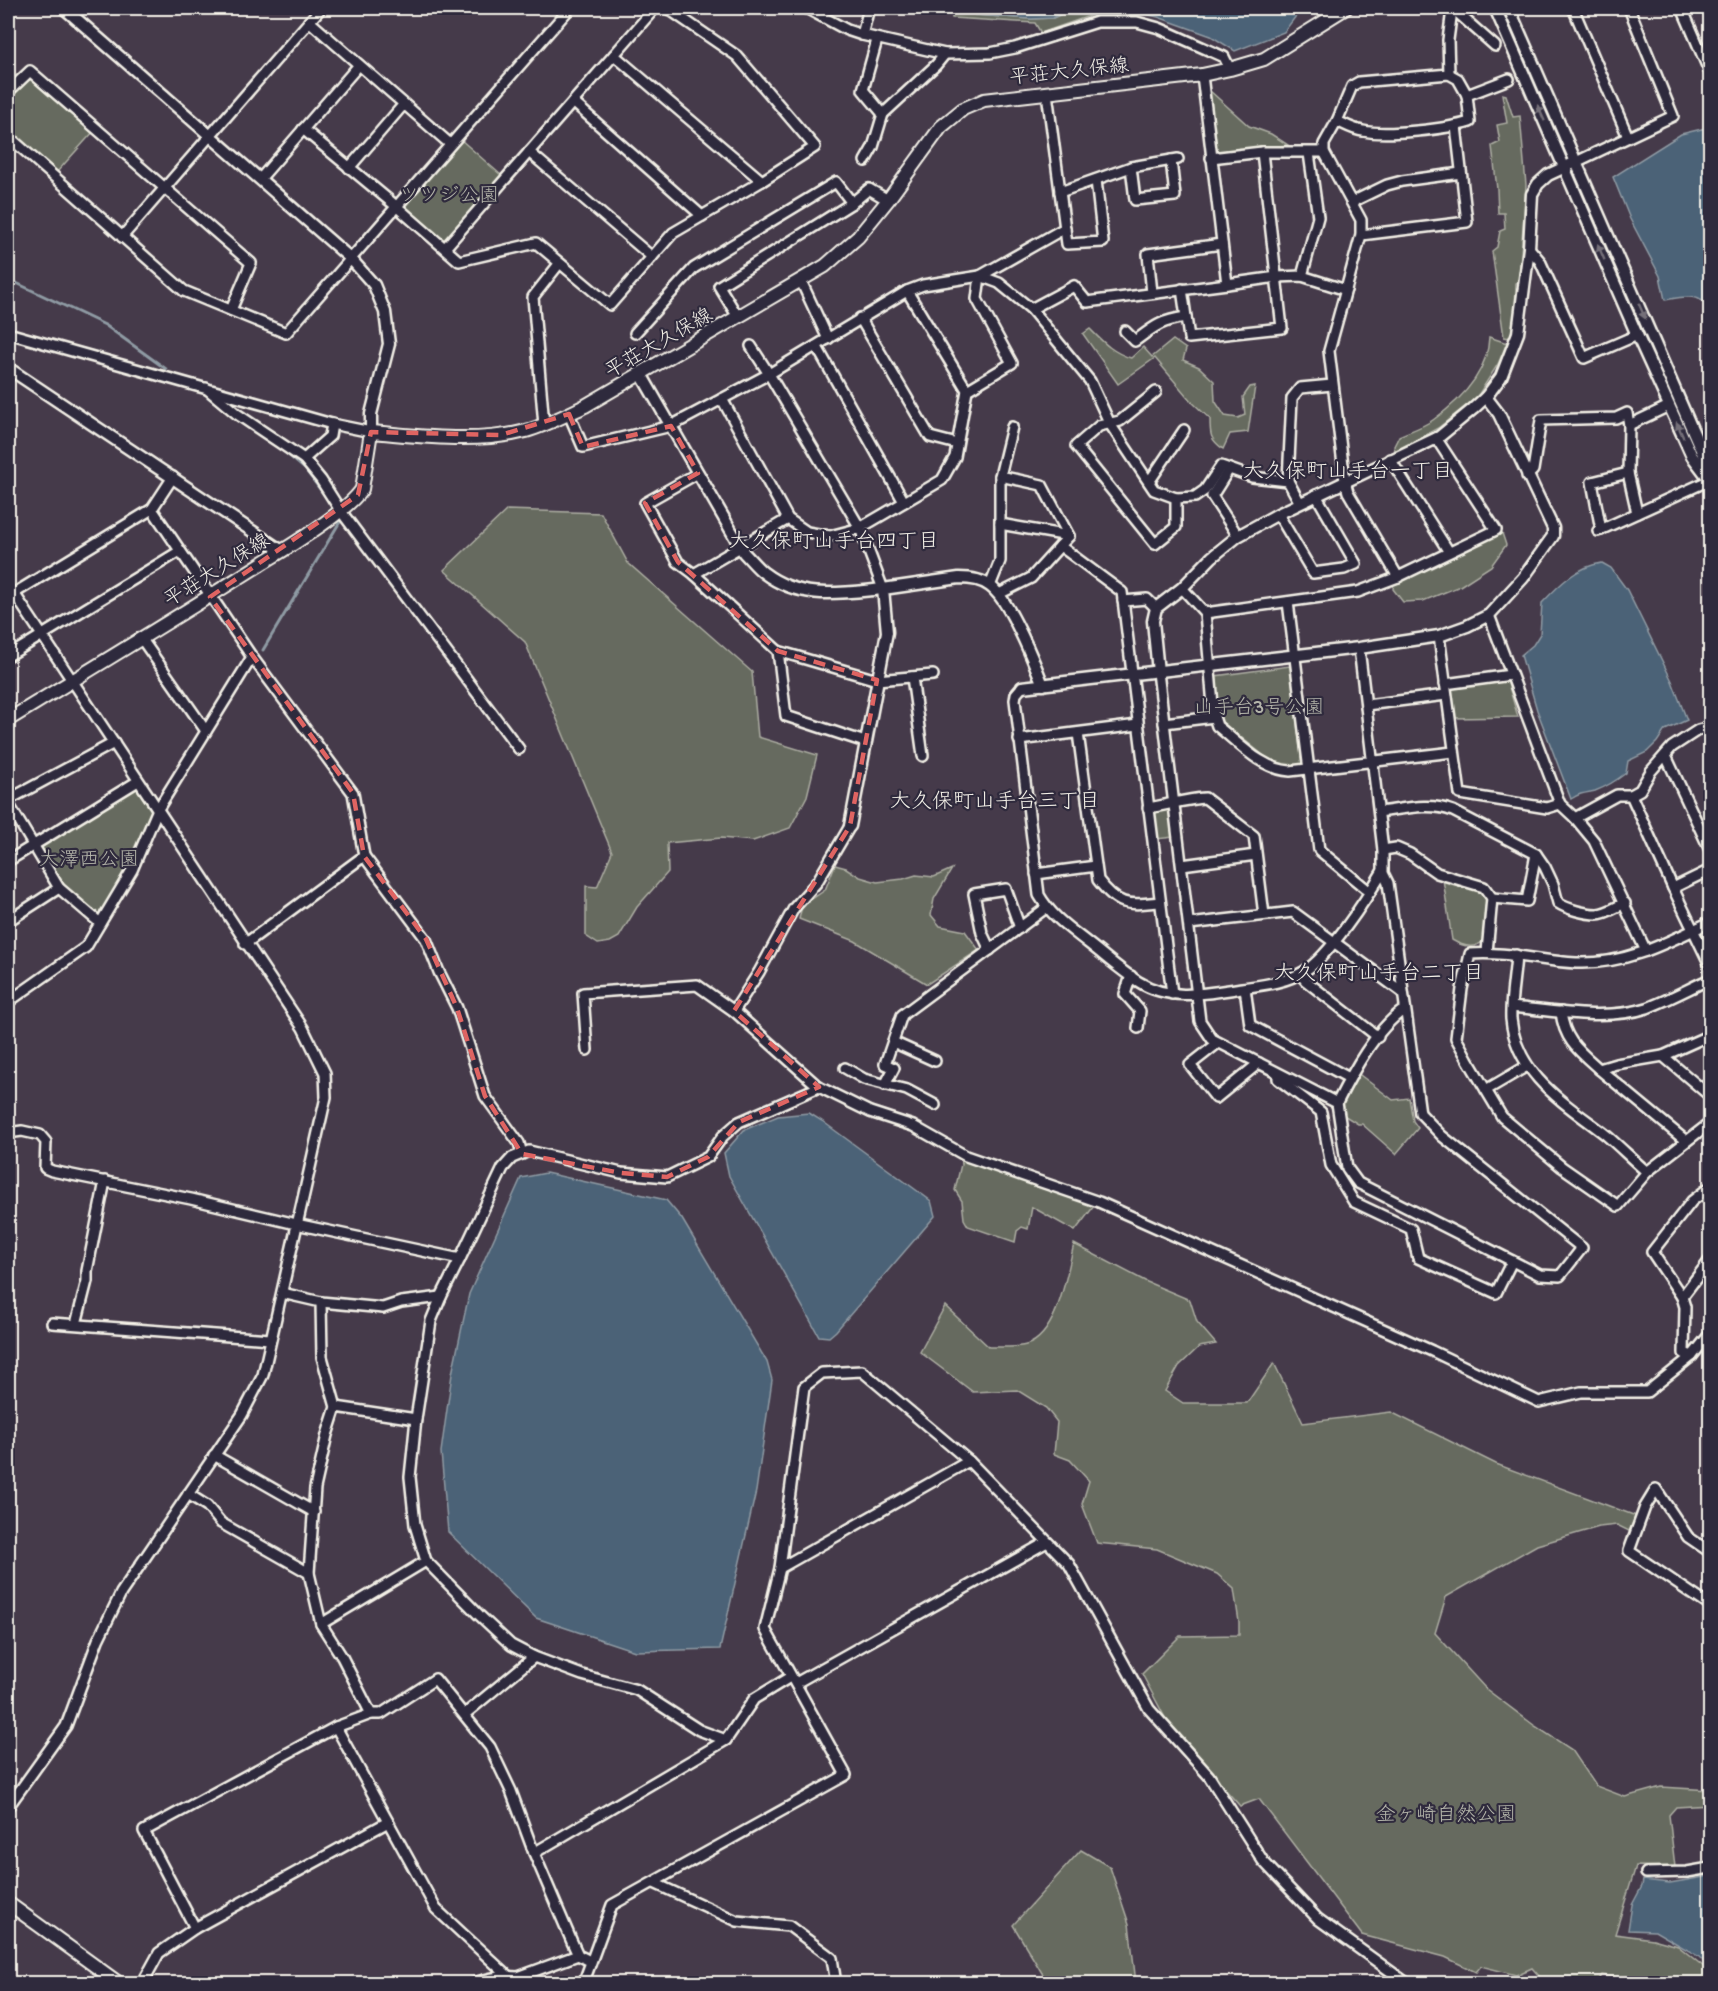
<svg xmlns="http://www.w3.org/2000/svg" width="1718" height="1991" viewBox="0 0 1718 1991" font-family="'Gochi Hand','Klee One',sans-serif">
<rect width="100%" height="100%" fill="#453a4a"/>
<filter id="ink" filterUnits="userSpaceOnUse"><feTurbulence type="fractalNoise" baseFrequency=".0167" numOctaves="2"/><feDisplacementMap in="SourceGraphic" scale="12" xChannelSelector="R" yChannelSelector="G"/><feConvolveMatrix kernelMatrix="1 2 1 2 8 2 1 2 1" color-interpolation-filters="sRGB"/></filter>
<g filter="url(#ink)">
<g fill="#666b5e" stroke="#adaea3" stroke-width="1.5">
<polygon points="952,8 968,8 975,15 1031,19 1053,18 1074,8 1111,8 1110,15 1092,15 1041,33 1035,23 952,18"/>
<polygon points="30,77 94,131 57,172 8,132 8,96"/>
<polygon points="1209,90 1249,126 1271,134 1288,145 1220,152 1216,150"/>
<polygon points="1502,94 1506,95 1513,117 1520,116 1526,185 1519,282 1516,283 1515,315 1510,338 1504,337 1492,251 1497,247 1500,231 1505,229 1504,213 1498,213 1497,189 1492,146 1500,142 1497,125 1507,123"/>
<polygon points="460,139 501,175 446,242 441,240 406,209 404,202"/>
<path d="M1090,329c13,13 23,24 41,29l12,-11 9,10 21,-17 13,9 -3,11 16,7 15,14 1,20 10,15 13,2 7,-3 -2,-18 7,-10 5,-1 -7,46 -18,2 -7,15c-13,-10 -13,-14 -13,-30l-19,-18 -36,-43 -37,26 -35,-50z"/>
<path d="M1489,337l18,6 -9,21 -21,33 -39,31 -43,23 -1,-5 5,-10c11,-5 24,-9 34,-16 28,-20 55,-47 56,-83z"/>
<polygon points="507,510 601,513 628,563 752,672 758,737 817,755 807,796 790,828 753,841 721,838 667,843 668,872 637,907 619,937 610,942 598,944 586,936 586,886 597,887 612,852 525,642 444,570"/>
<polygon points="1502,533 1506,545 1491,566 1460,586 1423,601 1403,602 1393,589 1394,582 1456,551"/>
<polygon points="1290,666 1302,764 1287,766 1273,763 1221,721 1215,676"/>
<polygon points="1507,680 1518,717 1454,718 1449,686"/>
<polygon points="137,789 151,810 151,818 102,913 95,913 61,882 41,851 43,843 131,790"/>
<polygon points="1171,808 1174,837 1156,839 1153,815 1158,810"/>
<polygon points="835,865 846,868 860,877 877,882 903,879 916,875 934,877 952,869 934,899 931,915 940,926 965,931 979,950 927,984 855,941 799,919 802,906 825,890"/>
<path d="M1443,879l39,13 6,8 -5,41c-9,9 -21,5 -31,-1z"/>
<polygon points="1356,1072 1393,1100 1409,1098 1413,1121 1418,1128 1396,1154 1362,1124 1358,1124 1342,1114 1342,1102"/>
<polygon points="962,1160 1006,1173 1094,1204 1094,1206 1075,1231 1032,1207 1028,1229 1022,1227 1017,1231 1015,1242 968,1226 964,1219 962,1201 955,1190"/>
<path d="M1074,1244l73,38 43,18 7,22 19,22 -17,3 -20,19 -14,25 18,12h64l27,-40 29,60 88,-11 105,52 140,52 -7,15 -12,-6 -18,2 -62,18 -91,52 -11,36 51,56 49,37 37,24 24,36 29,11 36,-10 49,3v15l-34,2 -7,8 6,52 -39,-1 -21,68 38,5 25,7 26,21 6,8v8h-70l-8,-3 -30,-5 -5,8h-56l-1,-6 -8,-9 -16,7 -35,-9 -5,6 -31,-15 -83,-22 -103,-136 -19,7 -70,-79 -28,-53 38,-38 59,-1v-13l-5,-33 -17,-15 -60,-25 -60,-6 -15,-39 7,-23 -19,-21 -16,-6 3,-32 -11,-14 -29,-18 -44,2 -53,-40 25,-46 44,41c12,0 26,1 37,-2 32,-9 41,-73 48,-101z"/>
<polygon points="1081,1850 1110,1867 1129,1924 1136,1983 1048,1983 1013,1925"/>
</g>
<g fill="#4c6277" stroke="#8f9ba4" stroke-width="1.5">
<polygon points="968,8 1074,8 1053,18 1031,19 975,15"/>
<polygon points="1120,8 1302,8 1284,32 1235,51 1211,36 1158,17"/>
<path d="M1710,127v182c-10,-17 -28,-12 -45,-9l-5,-24 -30,-57 -17,-42 68,-43z"/>
<path d="M1602,563l9,5 16,22 45,91 15,39 -22,10 -8,12 -10,10 -19,9 -2,12c-9,7 -20,14 -31,18 -10,2 -15,2 -24,8l-34,-89 -16,-55 12,-10 7,-11 2,-31c16,-17 35,-37 60,-40z"/>
<polygon points="809,1113 822,1121 931,1201 935,1216 836,1331 829,1337 819,1336 729,1176 724,1153 744,1130 778,1116"/>
<polygon points="546,1173 666,1200 682,1219 767,1362 772,1380 756,1491 720,1649 635,1651 536,1618 448,1532 441,1452 452,1374 469,1294 521,1178"/>
<polygon points="1710,1876 1710,1967 1698,1956 1655,1931 1628,1930 1632,1905 1642,1886 1643,1880 1670,1883"/>
</g>
<g fill="none" stroke-linecap="round" stroke-linejoin="round">
<g stroke="#8f9ba4" stroke-width="3">
<polyline points="8,279 105,325 166,369"/>
<polyline points="208,397 230,414"/>
<polyline points="280,448 305,469 332,505"/>
<polyline points="263,650 341,520"/>
</g>
<g stroke="#f4f1e8" stroke-width="14">
<g id="minor">
<polyline points="806,8 847,30 862,35 945,54 990,53 1015,48 1097,22 1137,22 1159,28 1224,57 1230,69"/>
<polyline points="1452,8 1495,46"/>
<polyline points="1573,8 1628,137"/>
<polyline points="1682,8 1710,73"/>
<polyline points="309,21 450,144"/>
<polyline points="862,35 869,8"/>
<polyline points="614,55 762,181"/>
<polyline points="1449,74 1448,40 1452,10"/>
<polyline points="1202,75 1227,284 1277,277 1302,276 1346,290"/>
<polyline points="8,92 30,71 251,263 231,310"/>
<polyline points="1047,93 1067,244 1103,242 1096,180"/>
<polyline points="573,102 702,216"/>
<polyline points="883,114 936,65 945,54"/>
<path d="M1337,121c9,4 17,9 26,10 24,5 84,-2 107,-9l-3,-27"/>
<polyline points="303,129 396,206 459,261 536,243 610,305 673,233 762,181 815,147 737,56 667,8"/>
<polyline points="8,136 184,291 286,333 570,8"/>
<polyline points="529,152 652,257"/>
<polyline points="1211,158 1262,152 1324,152"/>
<polyline points="865,161 873,147 883,114 863,90 877,40"/>
<polyline points="1576,162 1673,116 1629,8"/>
<polyline points="1131,167 1135,200 1175,196 1171,160"/>
<polyline points="349,168 404,104"/>
<polyline points="260,179 359,65"/>
<polyline points="1060,192 1131,167 1178,159"/>
<polyline points="1352,202 1387,185 1402,181 1461,173"/>
<polyline points="1361,235 1467,222 1456,126"/>
<polyline points="122,237 321,8"/>
<polyline points="445,248 655,8"/>
<polyline points="1529,248 1540,261 1584,358 1637,335"/>
<polyline points="980,276 999,283 1031,309 1090,381 1110,424 1154,490 1176,498 1195,497 1205,490 1221,466 1252,477 1288,481"/>
<polyline points="980,276 1065,228"/>
<polyline points="1302,276 1318,217 1309,153"/>
<polyline points="801,281 828,339"/>
<polyline points="1182,289 1189,338 1282,328 1262,152"/>
<polyline points="1152,293 1148,254 1222,244"/>
<polyline points="1031,309 1074,286 1087,302 1227,284"/>
<polyline points="738,317 719,286 852,203 869,189 888,200"/>
<polyline points="860,318 930,437 957,444"/>
<path d="M1125,331l10,10c20,-15 25,-20 51,-24"/>
<polyline points="8,333 332,424 371,432"/>
<polyline points="635,333 694,268 836,182 852,203"/>
<polyline points="751,346 769,374 860,528 883,589"/>
<polyline points="817,347 904,502"/>
<polyline points="206,388 237,414 304,459 321,480 340,510 519,749"/>
<polyline points="1156,392 1120,421 1099,426 1076,446 1155,544 1176,527 1176,498"/>
<polyline points="722,399 788,519 807,532 830,536 860,528 942,480 955,457 967,390 907,291"/>
<polyline points="569,414 583,447 671,426 769,374 907,291 923,285 980,276 977,299 1012,363 967,390"/>
<polyline points="544,425 533,297 559,264"/>
<polyline points="1629,425 1669,406"/>
<polyline points="304,459 330,436 332,424"/>
<polyline points="1390,459 1449,552"/>
<polyline points="1229,469 1212,496 1238,536"/>
<polyline points="698,473 645,503 678,562 694,574 778,651 786,716 865,742"/>
<polyline points="1527,476 1533,470 1541,420 1616,418 1627,413 1629,425 1628,473 1637,513"/>
<polyline points="1149,482 1184,430"/>
<polyline points="1300,503 1288,481 1292,398 1300,388 1332,385"/>
<polyline points="152,509 252,657 353,793 364,856 245,944"/>
<polyline points="1278,514 1313,573 1344,569 1356,564 1316,495"/>
<polyline points="1000,524 1069,536"/>
<polyline points="1601,530 1592,482 1628,473"/>
<polyline points="1598,531 1710,480"/>
<polyline points="1060,546 1122,592 1172,994"/>
<polyline points="694,574 788,519"/>
<polyline points="1398,577 1348,492 1345,481 1329,351 1361,235 1361,220 1324,152 1324,144 1337,121 1352,86 1359,82 1449,74 1458,79 1467,95 1509,79"/>
<polyline points="990,586 1000,561 1000,476 1012,427"/>
<polyline points="999,594 1031,578 1069,536 1042,485 1000,476"/>
<polyline points="8,597 152,509 173,477"/>
<polyline points="1123,601 1147,599 1156,608"/>
<polyline points="1288,602 1319,850 1370,892"/>
<polyline points="1205,613 1358,592 1398,577 1496,530 1436,438"/>
<polyline points="1489,615 1560,804 1575,818 1594,841 1646,951"/>
<polyline points="1439,636 1460,794 1547,808 1560,804"/>
<polyline points="141,638 206,731"/>
<polyline points="778,651 877,680 933,675"/>
<polyline points="8,656 180,551"/>
<polyline points="1158,672 1200,1021 1212,1039 1337,1103 1347,1168 1358,1183 1540,1275 1560,1276 1582,1248 1442,1136 1420,1113 1388,883 1383,873 1383,850 1359,648"/>
<polyline points="912,677 923,756"/>
<polyline points="1445,684 1511,675"/>
<path d="M1022,687l-6,7 -1,6 24,195c12,21 30,33 49,48 17,13 33,28 51,39 31,20 69,11 103,6 21,-3 43,-5 61,-16 26,-15 64,-74 79,-100"/>
<polyline points="1366,705 1446,695"/>
<path d="M1214,717l3,9c22,17 44,43 73,45l163,-19"/>
<polyline points="1164,723 1214,717 1205,613 1182,588"/>
<path d="M1078,733l20,147c21,27 29,25 62,22"/>
<polyline points="1019,740 1138,725"/>
<polyline points="1666,756 1710,850"/>
<polyline points="1631,795 1673,888 1710,965"/>
<polyline points="8,800 114,743"/>
<polyline points="8,803 59,888 100,923"/>
<path d="M1148,808c20,-3 38,-9 57,-10l49,38 10,79"/>
<path d="M1379,812c25,-3 50,-10 74,-1l83,43 9,13 8,17 5,19c9,6 27,11 39,11 9,0 19,-7 28,-11"/>
<polyline points="1575,818 1617,795 1631,795 1640,790 1651,771 1672,747 1698,730 1710,727"/>
<polyline points="1383,850 1396,848 1410,854 1437,873 1484,887 1492,898 1487,952"/>
<polyline points="364,856 426,939 439,972 457,1008 485,1096 519,1143 522,1154"/>
<polyline points="8,861 138,781"/>
<polyline points="1182,865 1256,855"/>
<polyline points="1036,874 1096,866"/>
<polyline points="1673,888 1710,870"/>
<polyline points="1492,898 1527,901 1536,854"/>
<polyline points="8,921 59,888"/>
<path d="M1710,922c-44,21 -84,43 -134,41 -36,-2 -70,-12 -106,-9l-8,35 -6,49 12,22 34,57 60,50 56,39 29,-34 63,-49"/>
<polyline points="1189,924 1293,912 1402,992"/>
<polyline points="990,950 982,933 974,894 1006,889 1020,928"/>
<path d="M1516,955c-1,20 -6,43 -5,64 5,56 55,85 95,116 14,12 27,25 41,37"/>
<polyline points="1300,974 1306,981 1378,1037"/>
<polyline points="1131,976 1125,994 1140,1011 1138,1028"/>
<polyline points="1245,988 1250,1025 1349,1078"/>
<polyline points="8,1002 86,947 132,870 158,809 252,657"/>
<path d="M1512,1007c41,4 95,14 135,1 21,-8 43,-20 63,-29"/>
<polyline points="734,1011 759,972 794,908 817,882 850,826"/>
<path d="M1561,1012c3,28 18,39 38,57l17,-5 47,-8 47,-21"/>
<polyline points="893,1042 935,1061"/>
<polyline points="1218,1043 1190,1065 1216,1098 1259,1063"/>
<polyline points="587,1050 583,993 697,985 734,1011 819,1087 870,1112 913,1126 966,1156 1099,1202 1432,1351 1539,1402 1581,1392 1647,1392 1692,1356 1710,1334"/>
<polyline points="1663,1056 1710,1096"/>
<polyline points="845,1068 864,1079 907,1090 935,1105"/>
<polyline points="1599,1069 1686,1141"/>
<polyline points="1278,1076 1278,1079 1321,1112 1331,1165 1354,1202 1411,1229 1418,1258 1496,1293 1512,1261"/>
<polyline points="885,1085 894,1068 885,1064 902,1015 1046,908"/>
<polyline points="1486,1090 1527,1066"/>
<path d="M1337,1103c15,-30 39,-75 68,-94"/>
<polyline points="8,1133 22,1131 40,1135 46,1142 45,1168 52,1171 191,1199 296,1224 460,1259 503,1168 512,1158 529,1151 621,1173 667,1177 708,1157 723,1136 739,1122 819,1087"/>
<polyline points="1710,1187 1692,1201 1652,1252 1682,1297 1710,1260"/>
<polyline points="282,1293 321,1302 322,1357 336,1407 327,1435 315,1488 309,1573 321,1624 342,1657 371,1714"/>
<polyline points="1682,1297 1685,1307 1684,1353 1692,1356"/>
<polyline points="321,1302 383,1308 401,1302 441,1297"/>
<polyline points="52,1323 270,1339"/>
<polyline points="76,1324 87,1281 87,1271 105,1181"/>
<polyline points="336,1407 416,1419"/>
<polyline points="214,1455 314,1512"/>
<polyline points="188,1494 207,1506 221,1523 309,1573"/>
<polyline points="1710,1552 1688,1537 1656,1489 1645,1507 1629,1551 1710,1606"/>
<polyline points="426,1561 415,1525 410,1477 416,1419 431,1321 441,1297 460,1259"/>
<polyline points="780,1568 969,1461"/>
<polyline points="321,1624 426,1561 479,1615 511,1645 534,1657 582,1675 637,1690 699,1730 726,1740"/>
<polyline points="796,1683 1047,1542"/>
<polyline points="465,1714 534,1657"/>
<polyline points="336,1727 436,1909 508,1976 509,1984"/>
<polyline points="8,1807 66,1726 98,1640 121,1593 242,1415 263,1375 326,1097 325,1073 303,1028 14,593"/>
<polyline points="534,1853 726,1740 754,1699 790,1677"/>
<polyline points="1646,1873 1687,1872 1710,1868"/>
<polyline points="654,1883 737,1921 789,1926 832,1958 836,1984"/>
<polyline points="195,1928 144,1831 336,1727 371,1714 381,1714 435,1679 490,1747 511,1791 534,1853 572,1942 578,1955 590,1961"/>
<polyline points="142,1984 159,1953 195,1928 388,1822"/>
<path d="M472,1984c15,-6 29,-9 46,-7l60,-22"/>
<polyline points="583,1984 612,1905 846,1775 765,1629 780,1568 804,1387 822,1373 862,1371 969,1461 1069,1564 1149,1709 1209,1776 1263,1861 1318,1919 1408,1984"/>
</g>
</g>
<g stroke="#f4f1e8" stroke-width="15">
<g id="tertiary">
<polyline points="64,8 351,259 374,285 385,312 389,344 371,414 371,432"/>
<polyline points="1495,8 1637,335 1692,456 1710,480"/>
<polyline points="1509,8 1702,452 1709,474"/>
<polyline points="8,368 282,551"/>
<path d="M641,374l103,179c7,7 13,15 20,20 37,28 77,20 119,16"/>
<polyline points="1158,672 1153,621 1156,608 1182,588 1212,557 1238,536 1278,514 1439,437 1473,409 1486,397 1501,377 1518,333 1529,248 1532,194 1538,184 1548,175 1576,162"/>
<polyline points="1022,687 1359,648 1439,636 1467,626 1489,615 1523,578 1553,536 1553,528 1499,414 1486,397"/>
<path d="M850,826l37,-194 -4,-43 76,-11c11,0 22,1 31,8 19,13 44,76 53,99"/>
</g>
</g>
<g stroke="#f4f1e8" stroke-width="16">
<g id="secondary">
<path d="M8,720c85,-52 171,-104 256,-158 25,-15 83,-50 98,-73l9,-57c50,4 105,12 155,-1 21,-6 40,-16 59,-25l240,-140 33,-29 30,-37 53,-73 22,-18 21,-9 218,-25 28,-6 34,-10 82,-51"/>
<polyline points="8,1903 120,1984"/>
</g>
</g>
<use href="#minor" stroke="#2f2a3d" stroke-width="9"/>
<use href="#tertiary" stroke="#2f2a3d" stroke-width="10"/>
<use href="#secondary" stroke="#2f2a3d" stroke-width="12"/>
</g>
<defs><path id="oneway-solid" d="M-6-.8H1V-3.2L6.5 0L1 3.2V.8H-6Z" transform="scale(1.5)"/></defs>
<g fill="#747079">
<use href="#oneway-solid" transform="translate(1541 113) rotate(-114)"/>
<use href="#oneway-solid" transform="translate(1601 252) rotate(-113)"/>
<use href="#oneway-solid" transform="translate(1642 311) rotate(66)"/>
<use href="#oneway-solid" transform="translate(1680 430) rotate(-114)"/>
</g>
</g>
<path fill="none" stroke="#df6462" stroke-width="4.5" stroke-dasharray="12 8" stroke-linejoin="round" d="M569,414l14,33 88,-21 27,47 -53,30 33,59 100,89 99,29 -27,146 -116,185 85,76 -80,35 -31,35 -41,20 -46,-4 -99,-19 -37,-58 -28,-88 -31,-69 -62,-83 -11,-63 -143,-196 148,-102 13,-63 130,3z"/>
<g text-anchor="middle" stroke-width="4.5" stroke-linejoin="round" paint-order="stroke">
<g font-size="20" fill="#f4f1e8" stroke="#2f2a3d">
<text transform="translate(1069 70) rotate(-6)" y="7">平荘大久保線</text>
<text transform="translate(658 342) rotate(-30)" y="7">平荘大久保線</text>
<text transform="translate(216 569) rotate(-32)" y="7">平荘大久保線</text>
</g>
<g font-size="20" fill="#b4b5aa" stroke="#2f2a3d">
<text x="449" y="201">ツツジ公園</text>
<text x="1259" y="713">山手台3号公園</text>
<text x="89" y="865">大澤西公園</text>
<text x="1446" y="1820">金ヶ崎自然公園</text>
</g>
<g font-size="21" fill="#f4f1e8" stroke="#2f2a3d">
<text x="1348" y="477">大久保町山手台一丁目</text>
<text x="834" y="547">大久保町山手台四丁目</text>
<text x="995" y="807">大久保町山手台三丁目</text>
<text x="1379" y="979">大久保町山手台二丁目</text>
</g>
</g>
<rect width="1718" height="1991" fill="none" stroke="#2f2a3d" stroke-width="30"/>
<rect x="15" y="15" width="1688" height="1961" fill="none" stroke="#f4f1e8" stroke-width="2" filter="url(#ink)"/>
</svg>
